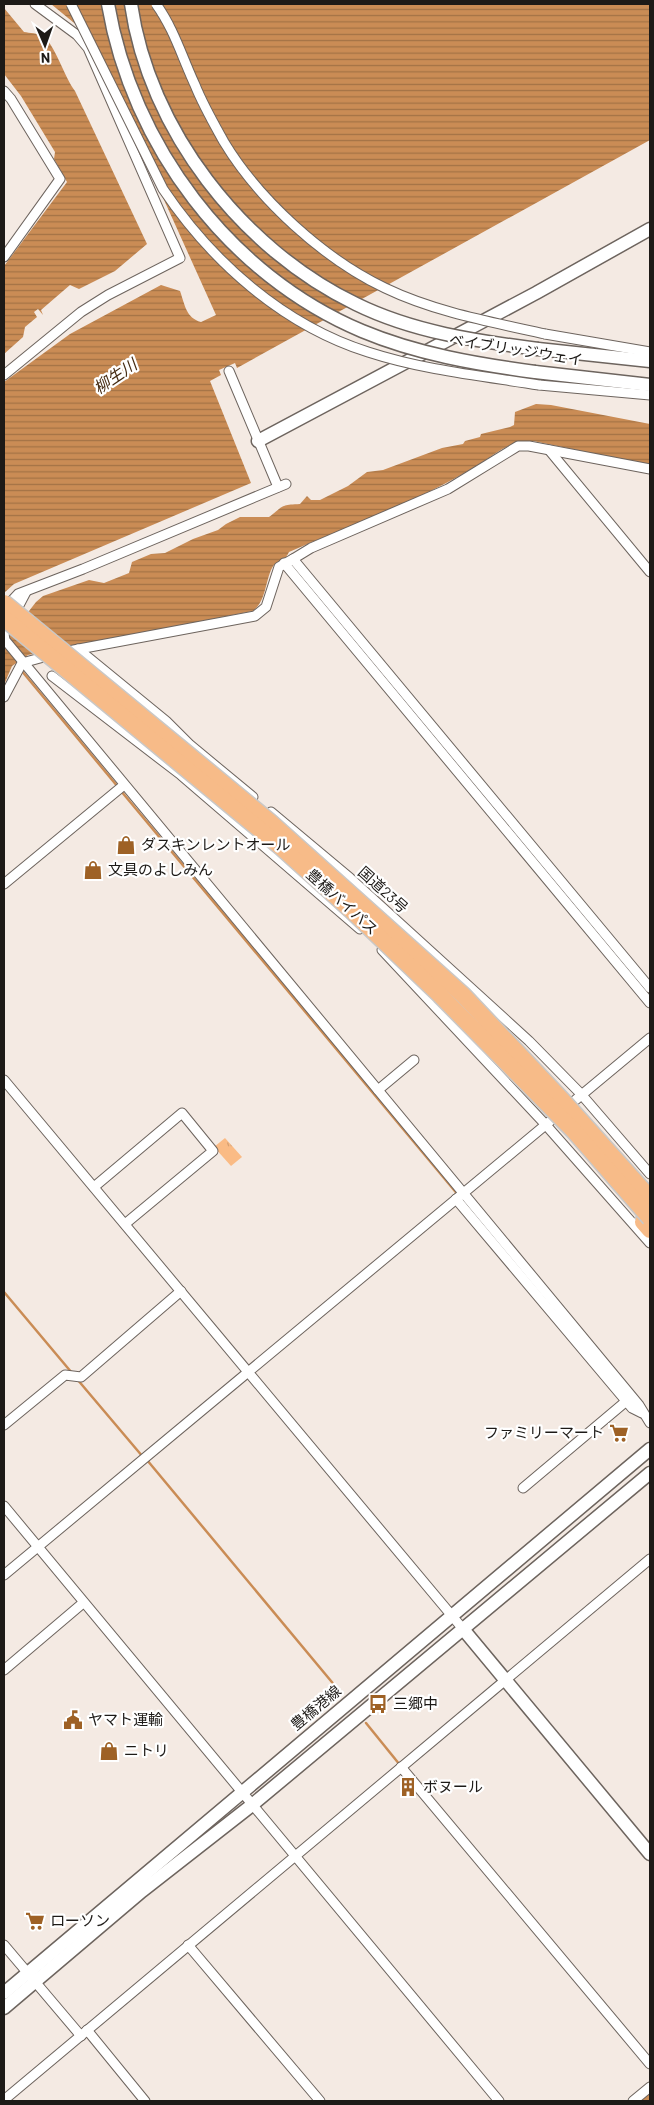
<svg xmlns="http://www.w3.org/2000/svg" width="654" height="2105" viewBox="0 0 654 2105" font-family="Barlow,'Noto Sans JP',sans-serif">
<defs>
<pattern id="park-tufts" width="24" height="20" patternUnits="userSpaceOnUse" patternTransform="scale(1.25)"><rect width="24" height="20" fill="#fabb85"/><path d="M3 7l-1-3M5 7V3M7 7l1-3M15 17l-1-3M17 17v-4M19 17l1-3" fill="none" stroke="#d6a072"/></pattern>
<pattern id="water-rules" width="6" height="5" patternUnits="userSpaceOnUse" patternTransform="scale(1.25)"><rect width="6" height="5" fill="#ca8c55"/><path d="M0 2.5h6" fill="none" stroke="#a37245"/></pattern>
</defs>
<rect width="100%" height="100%" fill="#f4eae3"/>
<polygon fill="url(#park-tufts)" points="225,1138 242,1157 231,1166 214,1147"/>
<g fill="url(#water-rules)">
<path d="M51,4h599v136l-413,228 -2,-5 -16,7 2,5 -11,6 41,102 -237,101 -10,9v-211l66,-48 91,-49 19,6c5,14 6,27 21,31l15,-7 -126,-279z"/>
<path d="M4,8l20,24c6,1 13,1 19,4 11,7 22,42 32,55l72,153 -32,27 -36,18 -9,-4 -29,25 2,5 -5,-6 -4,3 3,5 -12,10 -2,10 -19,17v-88l63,-84 -13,-23 1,-7 -34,-56 -17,-22z"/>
<path d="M536,404l15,1 99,19v41l-117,-24c-26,0 -35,12 -57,25 -58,36 -124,58 -187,86 -3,8 -13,8 -17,16 -7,14 -6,33 -19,43l-225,44 -16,11 -8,19v-35l4,-12 28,-36 7,-6 46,-16 15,3 25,-10 3,-11 19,-8 14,-1 28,-14 25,-9 8,-6 14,-7h29c15,-11 10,-12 31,-13l7,-8 4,4h9l28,-14 19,-14 16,-2 59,-22 21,-4 2,-3 15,-4 1,-3 29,-7 4,-2 1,-13z"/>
</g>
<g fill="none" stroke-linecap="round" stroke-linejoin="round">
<g stroke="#ca8c55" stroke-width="2.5">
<polyline points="284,555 321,601"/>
<polyline points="21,670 118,787"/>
<polyline points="422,723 650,996"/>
<polyline points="121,791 459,1196"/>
<polyline points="4,1292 72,1373"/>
<polyline points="77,1379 143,1457"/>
<polyline points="147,1460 341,1693"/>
<polyline points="366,1723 400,1765"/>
</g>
<polyline stroke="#ca8c55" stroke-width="15" points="641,2101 650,2093"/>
<g stroke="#6d645e" stroke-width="11">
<g id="street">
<polyline points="4,91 11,99 60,179 4,257"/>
<polyline points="545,334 650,352"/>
<polyline points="229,371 278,487"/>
<polyline points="4,375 81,312 108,295 180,258 88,48 77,35 35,4"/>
<polyline points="539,385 650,395"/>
<polyline points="549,450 650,572"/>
<polyline points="293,559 311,548 448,489 518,446 529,446 650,469"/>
<polyline points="284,563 650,1003"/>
<polyline points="26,592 4,634 5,640 639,1405 650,1423"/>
<polyline points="5,608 18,594 83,569 286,484"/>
<polyline points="78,649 166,721 189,744 253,797"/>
<polyline points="63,652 255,616 266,607 279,567 293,559 650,988"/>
<polyline points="52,676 181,775 360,929"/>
<polyline points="4,697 22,663 51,655"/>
<polyline points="271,812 350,878 529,1041 581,1094 650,1174"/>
<polyline points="4,884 124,785"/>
<polyline points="382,950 545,1124 650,1243"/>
<polyline points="4,1080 463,1629"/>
<polyline points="378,1090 414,1060"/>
<polyline points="94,1187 182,1113 213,1151 125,1224"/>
<polyline points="456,1199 632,1408 642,1413"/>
<polyline points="4,1425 65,1375 81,1377 181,1291"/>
<polyline points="523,1488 630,1398"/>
<polyline points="4,1506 499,2101"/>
<polyline points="4,1575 650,1038"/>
<polyline points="4,1670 83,1603"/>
<polyline points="401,1767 650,2064"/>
<polyline points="4,1945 81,2036"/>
<polyline points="188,1945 320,2101"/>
<polyline points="87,2030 145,2101"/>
<polyline points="4,2100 650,1559"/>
<polyline points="633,2101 650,2087"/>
</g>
</g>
<g stroke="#6d645e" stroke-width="15">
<g id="secondary">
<polyline points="538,349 650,361"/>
<polyline points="535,372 650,385"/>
<polyline points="258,441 536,293 650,229"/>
<polyline points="463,1629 650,1854"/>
<polyline points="4,1993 650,1449"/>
<polyline points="4,2008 142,1891 252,1805 650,1473"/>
</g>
</g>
<g stroke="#c9c8c7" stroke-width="19">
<polyline id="highway" points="643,1222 650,1230"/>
</g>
<use href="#street" stroke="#fff" stroke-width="9"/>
<use href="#secondary" stroke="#fff" stroke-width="12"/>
<use href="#highway" stroke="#f7bb88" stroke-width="16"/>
<g stroke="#6d645e" stroke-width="11" stroke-linecap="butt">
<g id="street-bridge">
<path d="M71,4l92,185c49,73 120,136 205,163 55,18 114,24 171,33"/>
<path d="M156,4c18,25 26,53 39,81 8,20 19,39 29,57 35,58 100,117 161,146 50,24 106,34 160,46"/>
</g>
</g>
<g stroke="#6d645e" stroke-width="15" stroke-linecap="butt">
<g id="secondary-bridge">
<path d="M108,4c24,141 121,271 254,327 55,23 114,33 173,41"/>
<path d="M131,4c18,126 111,245 225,300 57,28 120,37 182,45"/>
</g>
</g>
<g stroke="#c9c8c7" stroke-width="19" stroke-linecap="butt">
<g id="highway-bridge">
<polyline points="4,603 270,822 463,995 563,1101 650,1198"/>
<polyline points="4,618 281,847 351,910 440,995 574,1131 650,1218"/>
</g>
</g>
<use href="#street-bridge" stroke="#fff" stroke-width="9"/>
<use href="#secondary-bridge" stroke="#fff" stroke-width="12"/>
<use href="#highway-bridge" stroke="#f7bb88" stroke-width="16"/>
</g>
<defs>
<g id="shop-bare" transform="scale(1.5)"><path d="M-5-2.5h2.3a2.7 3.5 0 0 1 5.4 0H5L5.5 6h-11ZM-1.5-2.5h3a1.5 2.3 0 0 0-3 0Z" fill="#9e6125" stroke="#fff" stroke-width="2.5" paint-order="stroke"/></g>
<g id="supermarket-bare" transform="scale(1.5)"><path d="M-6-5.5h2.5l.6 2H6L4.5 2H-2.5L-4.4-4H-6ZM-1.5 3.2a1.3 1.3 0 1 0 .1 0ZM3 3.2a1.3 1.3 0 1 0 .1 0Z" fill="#9e6125" stroke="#fff" stroke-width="2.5" paint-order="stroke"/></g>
<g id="bus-bare" transform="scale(1.5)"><path d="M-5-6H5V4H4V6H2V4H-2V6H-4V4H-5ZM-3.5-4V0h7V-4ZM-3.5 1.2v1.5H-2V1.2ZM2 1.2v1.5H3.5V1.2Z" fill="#9e6125" stroke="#fff" stroke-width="2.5" paint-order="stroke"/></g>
<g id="civic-bare" transform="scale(1.5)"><path d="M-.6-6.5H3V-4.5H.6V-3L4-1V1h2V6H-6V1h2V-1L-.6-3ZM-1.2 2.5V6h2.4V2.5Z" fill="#9e6125" stroke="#fff" stroke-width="2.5" paint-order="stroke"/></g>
<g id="building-bare" transform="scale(1.5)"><path d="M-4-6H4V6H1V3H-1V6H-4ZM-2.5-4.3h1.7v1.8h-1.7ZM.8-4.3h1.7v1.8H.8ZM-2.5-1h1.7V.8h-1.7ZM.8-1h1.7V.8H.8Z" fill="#9e6125" stroke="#fff" stroke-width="2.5" paint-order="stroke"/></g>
</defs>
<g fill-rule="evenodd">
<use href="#shop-bare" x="126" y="845"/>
<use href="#shop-bare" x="93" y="870"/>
<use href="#supermarket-bare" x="619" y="1433"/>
<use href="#bus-bare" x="378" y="1704"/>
<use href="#civic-bare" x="73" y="1720"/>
<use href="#shop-bare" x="109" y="1751"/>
<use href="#building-bare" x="408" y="1787"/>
<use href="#supermarket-bare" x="35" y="1921"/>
</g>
<g text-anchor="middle" stroke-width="4.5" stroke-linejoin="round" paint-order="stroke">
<g font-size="15" fill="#1d1a17" stroke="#fff">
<text transform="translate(516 350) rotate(9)" y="5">ベイブリッジウェイ</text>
<text transform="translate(383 890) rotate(42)" y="5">国道23号</text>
<text transform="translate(342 902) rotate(42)" y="5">豊橋バイパス</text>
<text transform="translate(316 1708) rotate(-40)" y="5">豊橋港線</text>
</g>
<g font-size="15" fill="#1d1a17" stroke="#fff" text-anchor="start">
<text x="141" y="850">ダスキンレントオール</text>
<text x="108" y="875">文具のよしみん</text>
<text x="604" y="1438" text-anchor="end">ファミリーマート</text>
<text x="393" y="1709">三郷中</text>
<text x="88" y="1725">ヤマト運輸</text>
<text x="124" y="1756">ニトリ</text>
<text x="423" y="1792">ボヌール</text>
<text x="50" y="1926">ローソン</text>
</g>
<g font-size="16" font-style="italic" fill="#452b12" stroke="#fff">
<text transform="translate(115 376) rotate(-34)" y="6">柳生川</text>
</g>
</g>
<rect width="654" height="2105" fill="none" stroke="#1d1a17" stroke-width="10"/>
<g transform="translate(45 45) rotate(178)" stroke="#ffffff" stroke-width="4" paint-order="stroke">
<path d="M0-4L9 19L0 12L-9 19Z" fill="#1d1a17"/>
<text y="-8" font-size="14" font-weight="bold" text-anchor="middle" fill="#1d1a17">N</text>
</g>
</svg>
